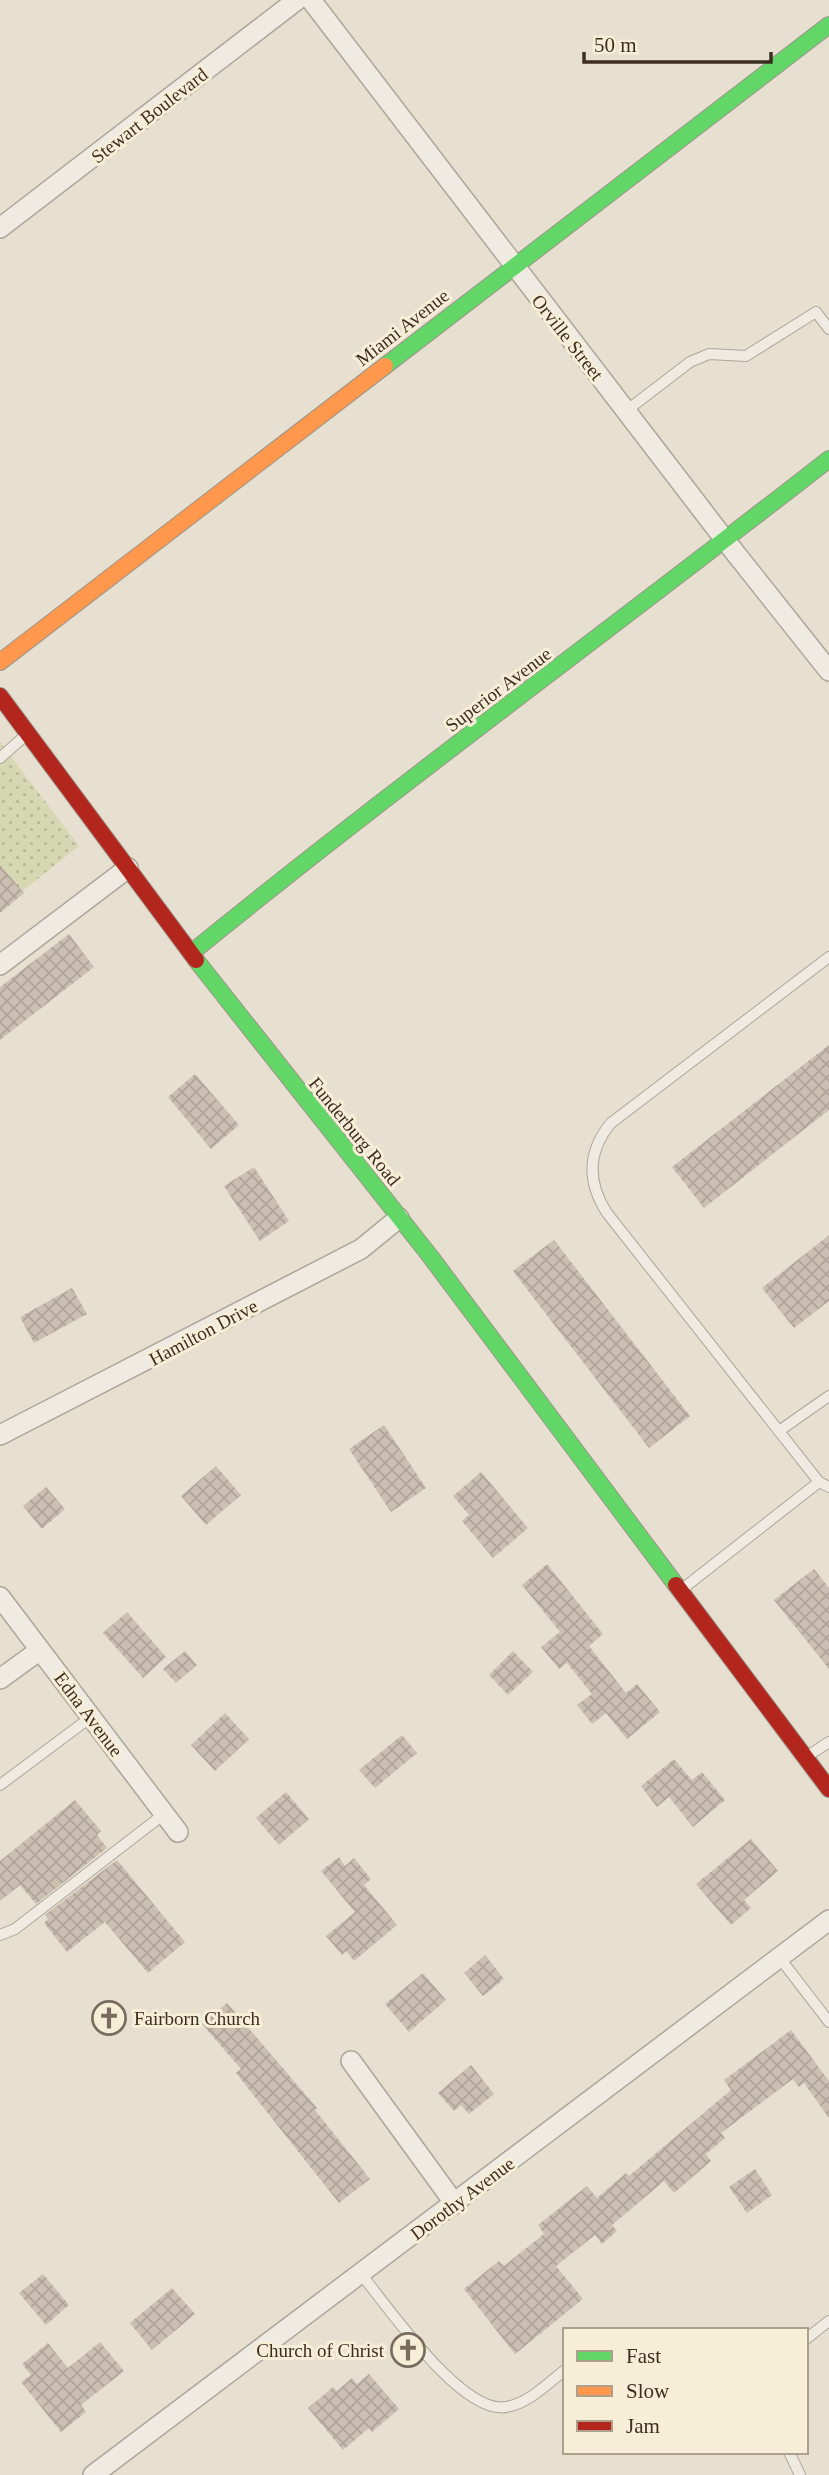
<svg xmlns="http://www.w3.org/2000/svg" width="829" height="2475" font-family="'Times New Roman',serif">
<defs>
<pattern id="park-dots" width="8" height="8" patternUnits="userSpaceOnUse" patternTransform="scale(1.75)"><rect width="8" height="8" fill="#d6d7b3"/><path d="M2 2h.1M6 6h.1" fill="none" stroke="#b9b99a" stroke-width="1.8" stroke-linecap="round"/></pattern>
<pattern id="building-cross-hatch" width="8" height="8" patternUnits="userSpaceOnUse" patternTransform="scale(1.75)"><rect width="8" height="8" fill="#cbbfb2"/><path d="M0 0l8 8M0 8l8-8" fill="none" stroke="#afa499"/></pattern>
</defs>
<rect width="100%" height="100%" fill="#e7e0d1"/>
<path fill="url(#park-dots)" d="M 0,742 L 79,846 L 0,909 Z"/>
<g fill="url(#building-cross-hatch)">
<path d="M 0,865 L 24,893 L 0,913 Z"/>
<path d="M 69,934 L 94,967 L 0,1040 L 0,987 Z"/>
<path d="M 829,1045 L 829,1110 L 704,1208 L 672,1167 Z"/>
<path d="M 195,1074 L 239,1125 L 211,1149 L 168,1097 Z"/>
<path d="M 254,1167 L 289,1221 L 260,1241 L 224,1186 Z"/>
<path d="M 829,1235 L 829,1301 L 794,1328 L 762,1288 Z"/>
<path d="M 554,1240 L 690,1416 L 649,1448 L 513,1271 Z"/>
<path d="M 72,1288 L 87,1314 L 34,1343 L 20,1317 Z"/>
<path d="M 384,1425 L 426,1488 L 391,1512 L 349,1449 Z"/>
<path d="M 216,1466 L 241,1495 L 206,1525 L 181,1496 Z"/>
<path d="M 481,1472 L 528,1528 L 493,1558 L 462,1521 L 469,1515 L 453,1496 Z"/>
<path d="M 46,1487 L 65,1509 L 42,1529 L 23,1506 Z"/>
<path d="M 547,1564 L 603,1634 L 589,1646 L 626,1693 L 637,1684 L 660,1712 L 627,1739 L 606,1713 L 592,1724 L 577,1705 L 592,1694 L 567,1663 L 559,1669 L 541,1647 L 560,1632 L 522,1585 Z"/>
<path d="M 814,1569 L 829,1588 L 829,1669 L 774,1600 Z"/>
<path d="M 127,1612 L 166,1657 L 143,1678 L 103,1633 Z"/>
<path d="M 185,1651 L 197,1665 L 176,1683 L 163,1669 Z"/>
<path d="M 513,1651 L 533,1672 L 508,1695 L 489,1675 Z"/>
<path d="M 225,1713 L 249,1739 L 215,1771 L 191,1745 Z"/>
<path d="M 402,1735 L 417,1753 L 375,1788 L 359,1770 Z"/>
<path d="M 674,1759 L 692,1780 L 702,1772 L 725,1800 L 693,1827 L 669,1797 L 657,1807 L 641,1786 Z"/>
<path d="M 286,1792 L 309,1819 L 279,1845 L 256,1818 Z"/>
<path d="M 75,1800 L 101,1831 L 97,1835 L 107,1848 L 36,1904 L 20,1885 L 0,1901 L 0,1861 Z"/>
<path d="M 751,1839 L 778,1871 L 744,1900 L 751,1908 L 731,1925 L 696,1884 Z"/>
<path d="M 339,1857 L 345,1866 L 354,1858 L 371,1879 L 364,1885 L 397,1925 L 354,1961 L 346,1951 L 342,1955 L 326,1936 L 355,1912 L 321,1871 Z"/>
<path d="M 117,1860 L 185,1942 L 148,1973 L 105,1922 L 67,1952 L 44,1923 L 48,1919 L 45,1915 Z"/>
<path d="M 485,1955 L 504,1979 L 483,1996 L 464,1973 Z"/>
<path d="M 423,1973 L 446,2000 L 409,2032 L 385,2004 Z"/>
<path d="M 227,2003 L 317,2108 L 315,2110 L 370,2179 L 339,2203 L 236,2073 L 241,2069 L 202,2024 Z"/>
<path d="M 791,2030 L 829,2081 L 829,2118 L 804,2083 L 799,2087 L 793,2079 L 721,2133 L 725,2138 L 706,2154 L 711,2161 L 674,2193 L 664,2181 L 612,2225 L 617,2231 L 602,2244 L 595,2235 L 556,2266 L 583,2299 L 515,2354 L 464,2289 L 499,2261 L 504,2266 L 544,2234 L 538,2225 L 587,2186 L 597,2198 L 626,2173 L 629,2176 L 731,2090 L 724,2080 Z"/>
<path d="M 471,2065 L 494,2094 L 469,2114 L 461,2105 L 454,2111 L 438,2093 Z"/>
<path d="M 755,2169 L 772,2195 L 747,2213 L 729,2187 Z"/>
<path d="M 43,2274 L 69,2305 L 46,2325 L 19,2293 Z"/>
<path d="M 172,2288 L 195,2314 L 152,2350 L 130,2323 Z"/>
<path d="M 100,2342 L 124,2371 L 81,2405 L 86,2412 L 61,2432 L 21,2382 L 31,2375 L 22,2364 L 48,2343 L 68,2368 Z"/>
<path d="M 369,2374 L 399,2409 L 372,2432 L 369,2428 L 343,2450 L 308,2408 L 333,2387 L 337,2391 L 352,2378 L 357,2384 Z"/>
</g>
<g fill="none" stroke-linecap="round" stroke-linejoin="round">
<g stroke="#ada599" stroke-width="12">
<g id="lane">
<path d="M 626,411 L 690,362 L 709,354 L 746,356 L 816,312 L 829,329"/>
<path d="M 0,758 L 26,735"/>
<path d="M 829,957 L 611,1123 C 587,1152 587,1182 607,1213 L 819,1482 L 829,1487"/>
<path d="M 779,1431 L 829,1396"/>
<path d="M 681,1590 L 819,1482"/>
<path d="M 806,1757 L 829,1742"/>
<path d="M 0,1785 L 91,1717"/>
<path d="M 0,1935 L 15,1929 L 164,1814"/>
<path d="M 779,1957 L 829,2022"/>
<path d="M 361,2274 C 388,2307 462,2415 506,2407 C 528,2404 548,2383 565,2370"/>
<path d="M 806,2339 L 829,2321"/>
<path d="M 789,2452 L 800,2475"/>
</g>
</g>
<g stroke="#ada599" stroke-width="22">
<g id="street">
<path d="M 311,0 L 725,540 L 829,671"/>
<path d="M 0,228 L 297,0"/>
<path d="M 0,965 L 128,868"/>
<path d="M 0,1435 L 361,1249 L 399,1218"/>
<path d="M 0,1597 L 178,1832"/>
<path d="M 0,1679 L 40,1650"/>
<path d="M 351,2061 L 455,2204"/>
<path d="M 93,2475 L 829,1920"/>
</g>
</g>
<g stroke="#9c958a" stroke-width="18">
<g id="fast">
<path d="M 385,366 L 829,25"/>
<path d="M 191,953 C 400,783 617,625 829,459"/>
<path d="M 196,960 L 430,1256 L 676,1585"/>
</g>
</g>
<g stroke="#9c958a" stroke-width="18">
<path id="slow" d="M 0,662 L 385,366"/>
</g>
<g stroke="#9c958a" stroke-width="18">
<g id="jam">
<path d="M 0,696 L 196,960"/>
<path d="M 676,1585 L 829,1789"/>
</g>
</g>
<use href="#lane" stroke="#efebe3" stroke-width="10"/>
<use href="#street" stroke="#efebe3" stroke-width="19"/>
<use href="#fast" stroke="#63d668" stroke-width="16"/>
<use href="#slow" stroke="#ff974d" stroke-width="16"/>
<use href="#jam" stroke="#b3261e" stroke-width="16"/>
</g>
<defs>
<g id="church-ring" transform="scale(1.75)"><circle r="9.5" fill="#f7eed8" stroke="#786c5e" stroke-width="1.5"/><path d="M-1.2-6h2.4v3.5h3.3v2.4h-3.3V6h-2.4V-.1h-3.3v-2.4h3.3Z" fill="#786c5e"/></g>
</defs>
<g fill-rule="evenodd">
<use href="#church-ring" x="109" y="2018"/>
<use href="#church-ring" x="408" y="2350"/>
</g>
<g text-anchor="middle" stroke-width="6" stroke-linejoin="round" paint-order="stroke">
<g font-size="19" fill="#3d2e20" stroke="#f7eed8">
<text transform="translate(149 115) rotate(-38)" y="7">Stewart Boulevard</text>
<text transform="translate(402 327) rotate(-38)" y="7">Miami Avenue</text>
<text transform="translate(568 337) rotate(52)" y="7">Orville Street</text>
<text transform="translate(498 689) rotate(-37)" y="7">Superior Avenue</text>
<text transform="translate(355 1131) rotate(51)" y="7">Funderburg Road</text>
<text transform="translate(203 1332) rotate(-28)" y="7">Hamilton Drive</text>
<text transform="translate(89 1714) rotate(53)" y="7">Edna Avenue</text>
<text transform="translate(462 2198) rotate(-37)" y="7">Dorothy Avenue</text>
</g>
<g font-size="19" fill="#3d2e20" stroke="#f7eed8" text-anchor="start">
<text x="134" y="2025">Fairborn Church</text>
<text x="384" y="2357" text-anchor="end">Church of Christ</text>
</g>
</g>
<rect x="563" y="2328" width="245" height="126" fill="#f7eed8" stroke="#ada18e" stroke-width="2"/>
<rect x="577" y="2351" width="35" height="10" fill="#63d668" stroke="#ada18e" stroke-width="2"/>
<text x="626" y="2363" font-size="21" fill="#3d2e20">Fast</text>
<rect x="577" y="2386" width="35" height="10" fill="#ff974d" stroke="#ada18e" stroke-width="2"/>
<text x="626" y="2398" font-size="21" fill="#3d2e20">Slow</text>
<rect x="577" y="2421" width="35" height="10" fill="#b3261e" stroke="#ada18e" stroke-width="2"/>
<text x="626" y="2433" font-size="21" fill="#3d2e20">Jam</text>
<path d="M584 52v10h187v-10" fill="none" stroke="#3d2e20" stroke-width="3.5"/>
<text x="594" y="52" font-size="21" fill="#3d2e20" stroke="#f7eed8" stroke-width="5" paint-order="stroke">50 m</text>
</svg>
